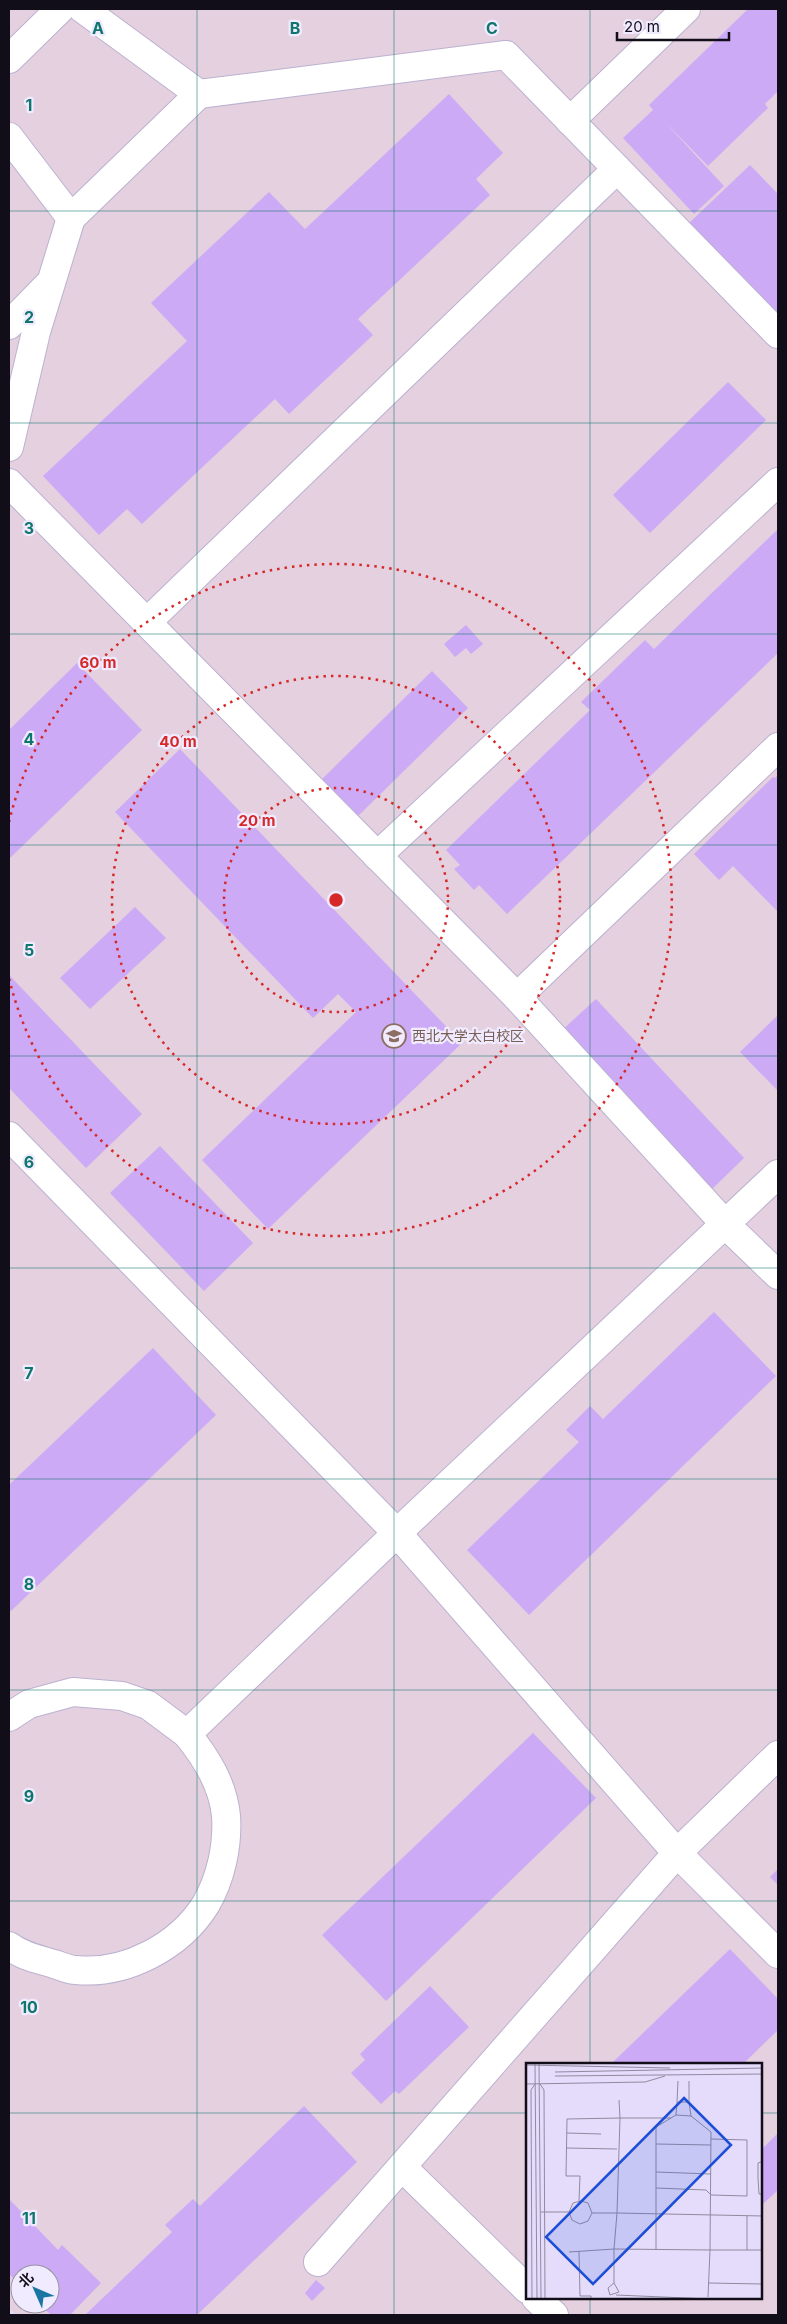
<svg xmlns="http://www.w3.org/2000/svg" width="787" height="2324" font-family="Inter,'Noto Sans SC',sans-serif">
<rect width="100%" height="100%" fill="#e4dcfa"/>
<path fill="#e5d0df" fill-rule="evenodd" d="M 9,9 L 778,9 L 778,2315 L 16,2315 L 9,2308 ZM 527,2064 L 761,2064 L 761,2298 L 527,2298 ZM 20,2274 L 50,2274 L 50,2304 L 20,2304 Z"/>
<g fill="#ccaaf6">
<path d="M 748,9 L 778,9 L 778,91 L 765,104 L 768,108 L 708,166 L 664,121 L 724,186 L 694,214 L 623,138 L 653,110 L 649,105 Z"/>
<path d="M 449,94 L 503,153 L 476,179 L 490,195 L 358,319 L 373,335 L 289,414 L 275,399 L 142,524 L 127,509 L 99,535 L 43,476 L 187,341 L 151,303 L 269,192 L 305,229 Z"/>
<path d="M 750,165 L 778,194 L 778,317 L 688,224 Z"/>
<path d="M 728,382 L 766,420 L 650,533 L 613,495 Z"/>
<path d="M 778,529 L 778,653 L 507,914 L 479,885 L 474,890 L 454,869 L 460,865 L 446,850 L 590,710 L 581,702 L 645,640 L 654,649 Z"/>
<path d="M 466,625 L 483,644 L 471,654 L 466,648 L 455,657 L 444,644 Z"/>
<path d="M 77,663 L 142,730 L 9,859 L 9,730 Z"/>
<path d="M 432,671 L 468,708 L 355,819 L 319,782 Z"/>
<path d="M 180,749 L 462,1043 L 268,1229 L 202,1160 L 356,1012 L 338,994 L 313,1018 L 115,812 Z"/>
<path d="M 778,775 L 778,912 L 733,866 L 719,880 L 694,854 L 773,777 L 775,778 Z"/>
<path d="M 135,907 L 166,938 L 90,1009 L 60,978 Z"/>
<path d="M 9,975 L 142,1114 L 86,1168 L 9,1088 Z"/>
<path d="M 596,999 L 744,1158 L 709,1192 L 560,1032 Z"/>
<path d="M 778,1015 L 778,1091 L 740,1052 Z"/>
<path d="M 160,1146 L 253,1243 L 204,1291 L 110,1193 Z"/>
<path d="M 714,1312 L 776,1376 L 529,1615 L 467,1550 L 579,1442 L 566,1430 L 590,1406 L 603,1419 Z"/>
<path d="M 153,1348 L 216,1415 L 11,1611 L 9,1609 L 9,1485 Z"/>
<path d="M 533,1733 L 596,1798 L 386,2001 L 322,1935 Z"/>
<path d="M 778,1869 L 778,1885 L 770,1877 Z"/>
<path d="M 730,1949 L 778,1999 L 778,2030 L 743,2064 L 611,2064 Z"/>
<path d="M 430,1986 L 469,2027 L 399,2094 L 395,2091 L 381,2104 L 351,2073 L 365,2060 L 360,2054 Z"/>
<path d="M 304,2106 L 357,2162 L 197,2315 L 85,2315 L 172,2232 L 165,2225 L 193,2199 L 200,2206 Z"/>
<path d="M 778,2133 L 778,2190 L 761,2206 L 761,2150 Z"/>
<path d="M 9,2199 L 58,2250 L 62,2245 L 101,2283 L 70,2315 L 51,2315 L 39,2304 L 50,2304 L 50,2274 L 20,2274 L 20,2285 L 9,2274 Z"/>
<path d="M 316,2280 L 325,2288 L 312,2301 L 305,2293 Z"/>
</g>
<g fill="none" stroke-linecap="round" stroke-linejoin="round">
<g stroke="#bbb2d0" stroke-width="30">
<g id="minor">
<path d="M 9,59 L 60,9"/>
<path d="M 199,94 L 506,55 L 778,334"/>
<path d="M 570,121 L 686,9"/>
<path d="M 9,137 L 71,218 L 199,94 L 83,9"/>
<path d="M 9,325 L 48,285"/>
<path d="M 9,447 L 36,332 L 71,218"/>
<path d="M 9,483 L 517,997 L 726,1225 L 778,1275"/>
<path d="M 147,622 L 617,169"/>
<path d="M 377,856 L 778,482"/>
<path d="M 517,997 L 778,747"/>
<path d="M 9,1136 L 397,1533 L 778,1174"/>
<path d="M 9,1717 L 29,1704 L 73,1692 L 122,1696 L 148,1705 L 187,1734 L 397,1533 L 677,1853 L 778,1755"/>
<path d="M 9,1946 C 22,1956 38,1959 54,1964 C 61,1966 69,1970 76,1970 C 126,1975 180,1946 206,1904 C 221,1878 228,1845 226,1816 C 223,1784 206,1758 187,1734"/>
<path d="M 402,2167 L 527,2289"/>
<path d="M 318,2262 L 677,1853 L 778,1954"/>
<path d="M 536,2298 L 554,2315"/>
</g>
</g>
<use href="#minor" stroke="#fff" stroke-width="28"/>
</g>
<path fill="none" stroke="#0f766e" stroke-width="1" stroke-opacity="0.55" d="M 197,9 L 197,2315M 394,9 L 394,2315M 590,9 L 590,2064M 9,211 L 778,211M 9,423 L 778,423M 9,634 L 778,634M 9,845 L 778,845M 9,1056 L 778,1056M 9,1268 L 778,1268M 9,1479 L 778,1479M 9,1690 L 778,1690M 9,1901 L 778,1901M 9,2113 L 527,2113M 761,2113 L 778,2113M 590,2298 L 590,2315"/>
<g fill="none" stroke="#d62828" stroke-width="2.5" stroke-dasharray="2.5 5">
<circle cx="336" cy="900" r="112"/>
<circle cx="336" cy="900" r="224"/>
<path d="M9 822A336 336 0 1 1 9 978"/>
</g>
<defs>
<g id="university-ring" transform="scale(1.25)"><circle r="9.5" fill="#f0ebfe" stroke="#8d6e63" stroke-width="1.5"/><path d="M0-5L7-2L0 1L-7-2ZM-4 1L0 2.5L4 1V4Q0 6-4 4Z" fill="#8d6e63"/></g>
</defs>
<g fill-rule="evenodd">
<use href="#university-ring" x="394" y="1036"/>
</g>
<g text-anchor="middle" stroke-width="4.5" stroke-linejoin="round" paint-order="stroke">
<g font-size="14" fill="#785e54" stroke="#f0ebfe" text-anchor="start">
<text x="412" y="1041">西北大学太白校区</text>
</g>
</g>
<g transform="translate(526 2063)">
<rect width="236" height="236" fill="#e4dcfa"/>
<path fill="none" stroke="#908aa0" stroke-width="1" d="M 9,0 L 11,236M 13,0 L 15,236M 0,2 L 144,5M 29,9 L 237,5M 29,13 L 237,11M 0,21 L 119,19 L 139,13M 14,21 L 18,27 L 19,236M 151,39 L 150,52 L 165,53 L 163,39 L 151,39 L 152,18M 163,39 L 163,18M 145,55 L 94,55 L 91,150 L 237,153M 41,70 L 75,71M 130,81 L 185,82M 41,85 L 91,86M 237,98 L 232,100 L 232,115 L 233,131 L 237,131M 130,109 L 185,111M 130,125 L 180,127 L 185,132 L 221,133 L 221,77 L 185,76M 53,138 L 54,113 L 40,113 L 41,56 L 94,55 L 93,37M 15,149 L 43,149 L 47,140 L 55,138 L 62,140 L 66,150 L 91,150 L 88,186 L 184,187 L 185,69 L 165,53M 43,149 L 46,157 L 54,161 L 62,158 L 66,150M 130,187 L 130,64 L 150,52M 221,187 L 221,153M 53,188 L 54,233 L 65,233 L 65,236M 43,189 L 88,186 L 88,220 L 93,229 L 84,232 L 82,225 L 88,220M 182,220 L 237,221M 90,232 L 184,236M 182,234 L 184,187 L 237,187M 6,236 L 5,27 L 9,21"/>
<path fill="#1d4ed8" fill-opacity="0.15" stroke="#1d4ed8" stroke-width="2.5" d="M 158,35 L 205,82 L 67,221 L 20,174 Z"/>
<rect width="236" height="236" fill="none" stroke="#120e19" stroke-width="2.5"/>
</g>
<g font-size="16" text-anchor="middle" font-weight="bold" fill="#0f766e" stroke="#f0ebfe" stroke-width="4.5" stroke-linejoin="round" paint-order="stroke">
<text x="98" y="34">A</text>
<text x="295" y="34">B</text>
<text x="492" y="34">C</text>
<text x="29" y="111">1</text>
<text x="29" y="323">2</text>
<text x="29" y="534">3</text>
<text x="29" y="745">4</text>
<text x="29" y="956">5</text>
<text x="29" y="1168">6</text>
<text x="29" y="1379">7</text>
<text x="29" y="1590">8</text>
<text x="29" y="1802">9</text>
<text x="29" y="2013">10</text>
<text x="29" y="2224">11</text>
</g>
<circle cx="336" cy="900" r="8" fill="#d62828" stroke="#f0ebfe" stroke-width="2.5"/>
<g font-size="15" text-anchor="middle" font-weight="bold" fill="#d62828" stroke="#f0ebfe" stroke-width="4.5" stroke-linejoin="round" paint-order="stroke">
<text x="98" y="668">60 m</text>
<text x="178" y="747">40 m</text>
<text x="257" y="826">20 m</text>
</g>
<rect width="787" height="2324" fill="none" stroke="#120e19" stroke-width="20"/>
<g transform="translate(35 2289) rotate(315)"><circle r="24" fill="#f0ebfe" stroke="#9793a2"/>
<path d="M0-4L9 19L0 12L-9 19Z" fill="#1a75a3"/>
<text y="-8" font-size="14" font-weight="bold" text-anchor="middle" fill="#120e19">北</text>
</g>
<path d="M617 32v8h112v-8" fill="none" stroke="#120e19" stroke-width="2.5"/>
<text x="624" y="32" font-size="15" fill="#120e19" stroke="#f0ebfe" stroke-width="4" paint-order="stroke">20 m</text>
</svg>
